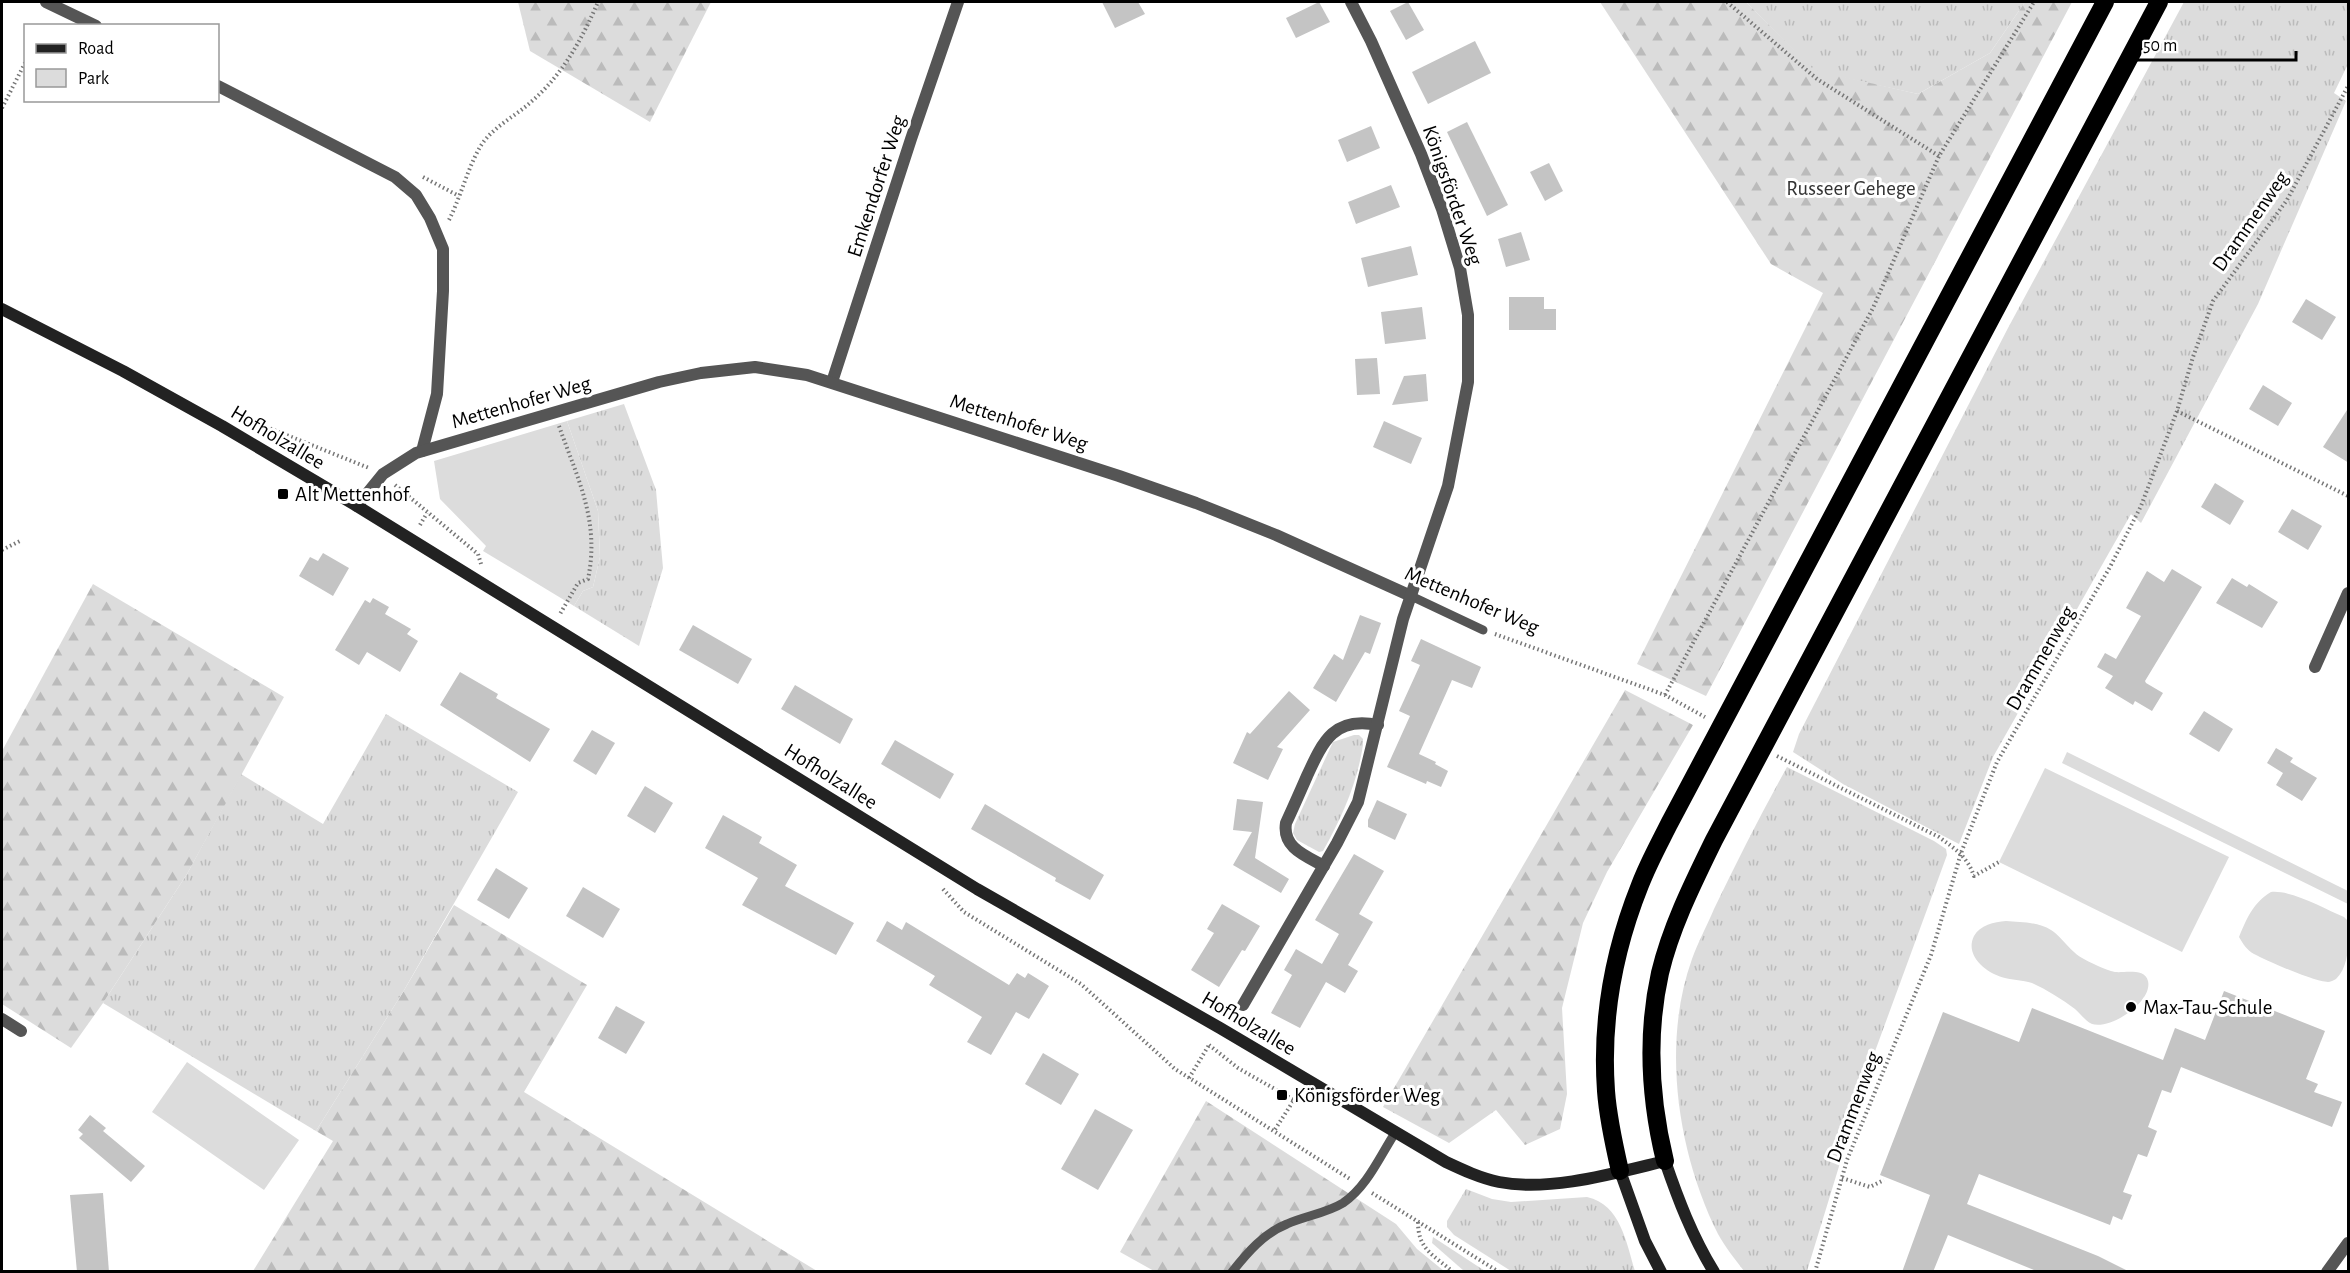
<svg xmlns="http://www.w3.org/2000/svg" width="2350" height="1273" font-family="'Alegreya Sans',sans-serif">
<defs>
<pattern id="grass-tufts" width="24" height="20" patternUnits="userSpaceOnUse" patternTransform="scale(1.5)"><rect width="24" height="20" fill="#dcdcdc"/><path d="M3 7l-1-3M5 7V3M7 7l1-3M15 17l-1-3M17 17v-4M19 17l1-3" fill="none" stroke="#bbb"/></pattern>
<pattern id="forest-firs" width="22" height="20" patternUnits="userSpaceOnUse" patternTransform="scale(1.5)"><rect width="22" height="20" fill="#dcdcdc"/><path d="M5 1l3.5 6h-7zM16 11l3.5 6h-7z" fill="#bbb"/></pattern>
</defs>
<rect width="100%" height="100%" fill="#fff"/>
<g fill="url(#grass-tufts)">
<path d="M 1746,2 L 2025,2 L 1990,53 L 1918,94 L 1814,71 Z"/>
<path d="M 2184,2 L 2348,2 L 2348,64 L 2334,93 L 2346,101 L 2258,304 L 2141,523 L 2131,514 L 1993,757 L 1959,844 L 1843,784 L 1793,752 L 1799,734 L 2008,328 Z"/>
<path d="M 624,404 L 656,490 L 663,568 L 639,646 L 574,606 L 583,591 L 593,587 L 600,557 L 598,511 L 567,421 Z"/>
<path d="M 386,714 L 518,792 L 403,992 L 316,1131 L 103,1003 L 187,874 L 241,774 L 323,824 Z"/>
<path d="M 1354,735 L 1359,735 L 1363,739 L 1363,745 C 1357,784 1342,817 1323,851 L 1319,852 L 1297,840 L 1293,833 L 1295,824 L 1333,742 Z"/>
<path d="M 1787,767 L 1934,841 L 1946,849 L 1947,855 L 1870,1065 L 1807,1271 L 1744,1271 C 1735,1259 1725,1247 1718,1234 C 1678,1154 1661,1045 1692,959 C 1698,942 1707,926 1714,909 C 1737,861 1761,814 1787,767 Z"/>
<path d="M 1466,1189 L 1492,1199 L 1511,1202 L 1587,1197 C 1621,1205 1626,1242 1635,1271 L 1511,1271 L 1454,1235 L 1447,1227 L 1447,1221 Z"/>
<path d="M 1433,1237 L 1485,1271 L 1464,1271 L 1432,1243 Z"/>
</g>
<g fill="url(#forest-firs)">
<path d="M 518,2 L 711,2 L 650,122 L 530,51 Z"/>
<path d="M 1600,2 L 1746,2 L 1814,70 L 1918,94 L 1990,53 L 2025,2 L 2072,2 L 1706,696 L 1637,664 L 1823,293 L 1771,264 Z"/>
<path d="M 93,584 L 284,697 L 187,874 L 103,1003 L 71,1048 L 2,1004 L 2,751 Z"/>
<path d="M 1625,690 L 1693,725 L 1607,872 L 1583,923 L 1562,1008 L 1567,1094 L 1560,1129 L 1525,1145 L 1496,1110 L 1449,1143 L 1383,1107 Z"/>
<path d="M 454,905 L 587,985 L 524,1092 L 817,1271 L 253,1271 L 333,1141 L 316,1131 L 403,992 Z"/>
<path d="M 1206,1101 L 1396,1224 L 1417,1249 L 1444,1271 L 1154,1271 L 1120,1252 Z"/>
</g>
<g fill="#dcdcdc">
<path d="M 567,421 L 598,511 L 600,557 L 593,587 L 583,591 L 574,606 L 483,551 L 486,546 L 440,499 L 434,461 Z"/>
<path d="M 2067,752 L 2348,891 L 2348,904 L 2062,763 Z"/>
<path d="M 2045,768 L 2229,857 L 2182,952 L 1999,862 Z"/>
<path d="M 2271,892 C 2293,890 2324,909 2344,917 L 2348,921 C 2349,939 2350,966 2336,979 C 2334,980 2330,982 2328,982 C 2315,982 2267,961 2254,954 C 2247,950 2243,944 2239,937 C 2247,918 2253,903 2271,892 Z"/>
<path d="M 2006,921 C 2020,922 2038,922 2051,930 C 2059,935 2066,945 2074,952 C 2080,958 2090,962 2098,966 C 2103,968 2110,971 2115,972 C 2125,973 2145,968 2148,981 C 2153,1002 2110,1030 2092,1024 C 2085,1021 2081,1014 2075,1009 C 2062,999 2047,990 2032,983 C 2022,980 2014,980 2005,978 C 1987,974 1964,956 1974,936 C 1980,925 1994,922 2006,921 Z"/>
<path d="M 187,1062 L 299,1140 L 264,1190 L 152,1112 Z"/>
</g>
<g fill="#c4c4c4">
<path d="M 1102,2 L 1138,2 L 1145,14 L 1115,28 Z"/>
<path d="M 1319,2 L 1330,22 L 1296,38 L 1286,18 Z"/>
<path d="M 1408,2 L 1424,30 L 1406,40 L 1390,11 Z"/>
<path d="M 1475,41 L 1491,73 L 1428,104 L 1412,72 Z"/>
<path d="M 1467,122 L 1508,205 L 1487,216 L 1447,132 Z"/>
<path d="M 1371,126 L 1380,148 L 1347,162 L 1338,140 Z"/>
<path d="M 1549,163 L 1563,191 L 1545,201 L 1530,172 Z"/>
<path d="M 1391,185 L 1400,207 L 1356,224 L 1348,202 Z"/>
<path d="M 1521,232 L 1530,260 L 1506,267 L 1498,239 Z"/>
<path d="M 1411,246 L 1418,275 L 1368,287 L 1361,258 Z"/>
<path d="M 1509,297 L 1544,297 L 1544,309 L 1556,309 L 1556,330 L 1509,330 Z"/>
<path d="M 2306,299 L 2336,317 L 2322,340 L 2292,322 Z"/>
<path d="M 1422,307 L 1426,339 L 1385,344 L 1381,312 Z"/>
<path d="M 1377,358 L 1380,394 L 1357,395 L 1355,359 Z"/>
<path d="M 1426,374 L 1428,401 L 1392,405 L 1404,376 Z"/>
<path d="M 2263,385 L 2292,403 L 2278,426 L 2249,409 Z"/>
<path d="M 2349,407 L 2349,463 L 2323,447 Z"/>
<path d="M 1384,421 L 1422,438 L 1411,464 L 1373,447 Z"/>
<path d="M 2215,483 L 2244,501 L 2230,525 L 2201,507 Z"/>
<path d="M 2292,509 L 2322,526 L 2308,550 L 2278,532 Z"/>
<path d="M 323,553 L 349,568 L 333,596 L 299,576 L 310,557 L 318,561 Z"/>
<path d="M 2172,569 L 2202,587 L 2145,681 L 2146,683 L 2163,693 L 2152,711 L 2135,701 L 2133,705 L 2105,688 L 2113,676 L 2097,667 L 2105,653 L 2116,659 L 2141,616 L 2126,608 L 2147,571 L 2164,582 Z"/>
<path d="M 2232,578 L 2247,587 L 2249,584 L 2278,602 L 2262,628 L 2216,603 Z"/>
<path d="M 373,598 L 389,607 L 385,614 L 411,629 L 407,634 L 418,641 L 400,672 L 367,652 L 359,665 L 335,650 L 365,600 L 370,603 Z"/>
<path d="M 1360,615 L 1381,623 L 1370,654 L 1365,652 L 1336,702 L 1313,688 L 1334,654 L 1343,660 Z"/>
<path d="M 693,625 L 752,659 L 738,684 L 679,650 Z"/>
<path d="M 1421,639 L 1481,667 L 1472,688 L 1452,680 L 1419,754 L 1436,762 L 1435,764 L 1448,771 L 1441,787 L 1427,781 L 1426,784 L 1387,767 L 1410,716 L 1399,711 L 1420,665 L 1411,661 Z"/>
<path d="M 460,672 L 498,694 L 496,698 L 550,729 L 530,762 L 440,705 Z"/>
<path d="M 795,685 L 853,719 L 840,744 L 781,709 Z"/>
<path d="M 1289,691 L 1310,710 L 1277,747 L 1283,749 L 1268,780 L 1233,763 L 1247,732 L 1250,734 Z"/>
<path d="M 2204,711 L 2233,729 L 2219,752 L 2189,734 Z"/>
<path d="M 592,730 L 615,743 L 596,775 L 573,761 Z"/>
<path d="M 895,740 L 954,774 L 940,799 L 881,764 Z"/>
<path d="M 2276,748 L 2293,758 L 2290,762 L 2317,778 L 2302,801 L 2276,785 L 2283,773 L 2267,763 Z"/>
<path d="M 645,786 L 673,803 L 655,833 L 627,816 Z"/>
<path d="M 1237,799 L 1263,802 L 1255,858 L 1289,879 L 1281,893 L 1233,865 L 1252,832 L 1233,830 Z"/>
<path d="M 1377,800 L 1407,814 L 1395,840 L 1368,827 L 1368,820 Z"/>
<path d="M 985,804 L 1104,875 L 1090,900 L 1055,881 L 1056,878 L 971,829 Z"/>
<path d="M 723,815 L 762,837 L 759,843 L 797,865 L 785,886 L 854,923 L 836,955 L 742,905 L 758,878 L 705,848 Z"/>
<path d="M 1354,854 L 1384,871 L 1359,914 L 1373,922 L 1348,965 L 1358,971 L 1345,993 L 1326,982 L 1300,1028 L 1271,1013 L 1292,975 L 1284,970 L 1296,949 L 1322,964 L 1339,934 L 1315,920 Z"/>
<path d="M 496,868 L 528,888 L 509,919 L 477,900 Z"/>
<path d="M 583,887 L 620,909 L 603,938 L 566,916 Z"/>
<path d="M 1222,904 L 1260,926 L 1245,951 L 1242,950 L 1219,987 L 1191,970 L 1214,933 L 1207,929 Z"/>
<path d="M 887,921 L 902,930 L 906,922 L 1009,985 L 1017,973 L 1025,978 L 1028,973 L 1049,986 L 1029,1019 L 1016,1012 L 991,1055 L 967,1042 L 982,1017 L 929,985 L 935,976 L 876,941 Z"/>
<path d="M 2224,991 L 2325,1031 L 2306,1079 L 2318,1084 L 2314,1092 L 2342,1102 L 2332,1127 L 2181,1067 L 2171,1093 L 2162,1090 L 2148,1127 L 2157,1131 L 2147,1157 L 2138,1154 L 2123,1192 L 2132,1195 L 2122,1220 L 2113,1216 L 2110,1225 L 1979,1174 L 1967,1204 L 2098,1256 L 2130,1272 L 2039,1272 L 1948,1235 L 1933,1272 L 1902,1272 L 1930,1195 L 1880,1175 L 1943,1012 L 2019,1042 L 2032,1008 L 2163,1060 L 2175,1028 L 2205,1040 Z"/>
<path d="M 616,1006 L 645,1022 L 626,1054 L 598,1038 Z"/>
<path d="M 1043,1053 L 1079,1074 L 1061,1105 L 1025,1084 Z"/>
<path d="M 1095,1109 L 1133,1130 L 1098,1190 L 1061,1169 Z"/>
<path d="M 90,1115 L 106,1128 L 103,1131 L 145,1166 L 131,1182 L 79,1138 L 83,1134 L 78,1130 Z"/>
<path d="M 103,1193 L 109,1272 L 77,1272 L 70,1195 Z"/>
</g>
<g fill="none" stroke-linecap="round" stroke-linejoin="round">
<g stroke="#777" stroke-width="4" stroke-dasharray="1.5 3" stroke-linecap="butt">
<path d="M 1727,2 L 1817,79 L 1939,156"/>
<path d="M 2,108 L 26,61"/>
<path d="M 423,177 L 459,196"/>
<path d="M 449,220 C 461,196 467,170 480,147 C 493,126 515,117 532,101 C 563,74 582,39 598,2"/>
<path d="M 2177,411 L 2348,496"/>
<path d="M 559,426 C 578,480 600,521 588,579 L 578,583 L 560,614"/>
<path d="M 262,431 L 269,428 L 369,468"/>
<path d="M 395,485 L 478,554 L 481,564"/>
<path d="M 420,525 L 427,513"/>
<path d="M 2,550 L 22,540"/>
<path d="M 1495,634 L 1665,695 L 1705,717"/>
<path d="M 1665,695 L 1873,308 L 1939,156 L 2034,2"/>
<path d="M 1777,756 L 1939,837 C 1955,849 1967,856 1974,876 L 1999,862"/>
<path d="M 943,889 L 964,912 L 1081,984 L 1175,1069 L 1350,1179"/>
<path d="M 1209,1045 L 1238,1068 L 1294,1100 L 1274,1131"/>
<path d="M 1189,1078 L 1209,1045"/>
<path d="M 1842,1178 L 1870,1187 L 1884,1180"/>
<path d="M 1372,1193 L 1499,1272"/>
<path d="M 1418,1222 C 1418,1250 1434,1255 1453,1272"/>
<path d="M 1815,1272 L 1847,1160 L 1931,955 L 1961,853 L 1997,762 L 2110,567 L 2141,506 L 2177,411 L 2193,357 L 2213,301 L 2287,200 L 2348,86"/>
</g>
<g stroke="#555" stroke-width="9">
<path d="M 1411,596 L 1483,630"/>
<path d="M 1232,1272 C 1247,1253 1264,1233 1287,1224 C 1305,1216 1327,1213 1343,1203 C 1367,1187 1380,1156 1395,1133"/>
</g>
<g stroke="#555" stroke-width="12">
<path d="M 46,2 L 96,26"/>
<path d="M 218,86 L 395,177 L 416,195 L 430,218 L 443,249 L 443,291 L 437,394 L 422,451"/>
<path d="M 832,382 L 911,139 L 958,2"/>
<path d="M 357,506 L 383,474 L 416,453 L 659,382 L 701,373 L 755,367 L 807,375 L 1119,476 L 1196,503 L 1276,535 L 1411,596"/>
<path d="M 2315,667 L 2348,593"/>
<path d="M 1324,866 C 1306,856 1282,848 1286,823 C 1293,808 1300,792 1307,776 C 1323,741 1334,716 1378,725"/>
<path d="M 1243,1005 L 1337,843 L 1358,802 L 1403,619 L 1448,486 L 1468,382 L 1468,315 L 1460,268 L 1442,209 L 1421,154 L 1371,41 L 1351,2"/>
<path d="M 2,1019 L 21,1031"/>
<path d="M 2327,1272 L 2348,1243"/>
</g>
<g stroke="#222" stroke-width="12">
<path d="M 2,309 L 123,371 L 222,426 L 357,506 L 977,889 L 1220,1028 L 1446,1162 C 1463,1170 1480,1178 1499,1182 C 1550,1192 1615,1173 1665,1161 C 1678,1199 1692,1236 1714,1272"/>
<path d="M 1620,1171 L 1645,1241 L 1661,1272"/>
</g>
<g stroke="#000" stroke-width="18">
<path d="M 1665,1161 C 1650,1099 1646,1036 1660,973 C 1671,927 1693,883 1714,840 L 2159,2"/>
<path d="M 1620,1171 C 1614,1145 1608,1118 1606,1091 C 1601,1021 1614,950 1640,885 C 1648,864 1659,844 1669,824 L 2105,2"/>
</g>
</g>
<g fill="#000" stroke="#fff" stroke-width="2">
<rect x="277" y="488" width="12" height="12" rx="3"/>
<circle cx="2131" cy="1007" r="6"/>
<rect x="1276" y="1089" width="12" height="12" rx="3"/>
</g>
<g text-anchor="middle" stroke-width="6" stroke-linejoin="round" paint-order="stroke">
<g font-size="21" fill="#000" stroke="#fff">
<text transform="translate(876 186) rotate(-72)" y="7">Emkendorfer Weg</text>
<text transform="translate(1453 195) rotate(71)" y="7">Königsförder Weg</text>
<text transform="translate(2250 221) rotate(-55)" y="7">Drammenweg</text>
<text transform="translate(521 402) rotate(-16)" y="7">Mettenhofer Weg</text>
<text transform="translate(1019 422) rotate(18)" y="7">Mettenhofer Weg</text>
<text transform="translate(278 437) rotate(31)" y="7">Hofholzallee</text>
<text transform="translate(1472 600) rotate(23)" y="7">Mettenhofer Weg</text>
<text transform="translate(2040 658) rotate(-60)" y="7">Drammenweg</text>
<text transform="translate(831 776) rotate(32)" y="7">Hofholzallee</text>
<text transform="translate(1249 1023) rotate(31)" y="7">Hofholzallee</text>
<text transform="translate(1853 1107) rotate(-69)" y="7">Drammenweg</text>
</g>
<g font-size="21" fill="#333" stroke="#fff">
<text x="1851" y="195">Russeer Gehege</text>
</g>
<g font-size="21" fill="#000" stroke="#fff" text-anchor="start">
<text x="295" y="501">Alt Mettenhof</text>
<text x="2143" y="1014">Max-Tau-Schule</text>
<text x="1294" y="1102">Königsförder Weg</text>
</g>
</g>
<rect width="2350" height="1273" fill="none" stroke="#000000" stroke-width="6"/>
<rect x="24" y="24" width="195" height="78" fill="#ffffff" stroke="#999999" stroke-width="1.5"/>
<rect x="36" y="44" width="30" height="9" fill="#222222" stroke="#999999" stroke-width="1.5"/>
<text x="78" y="54" font-size="18" fill="#000000">Road</text>
<rect x="36" y="69" width="30" height="18" fill="#dcdcdc" stroke="#999999" stroke-width="1.5"/>
<text x="78" y="84" font-size="18" fill="#000000">Park</text>
<path d="M2134 51v9h162v-9" fill="none" stroke="#000000" stroke-width="3"/>
<text x="2143" y="51" font-size="18" fill="#000000" stroke="#ffffff" stroke-width="4.5" paint-order="stroke">50 m</text>
</svg>
